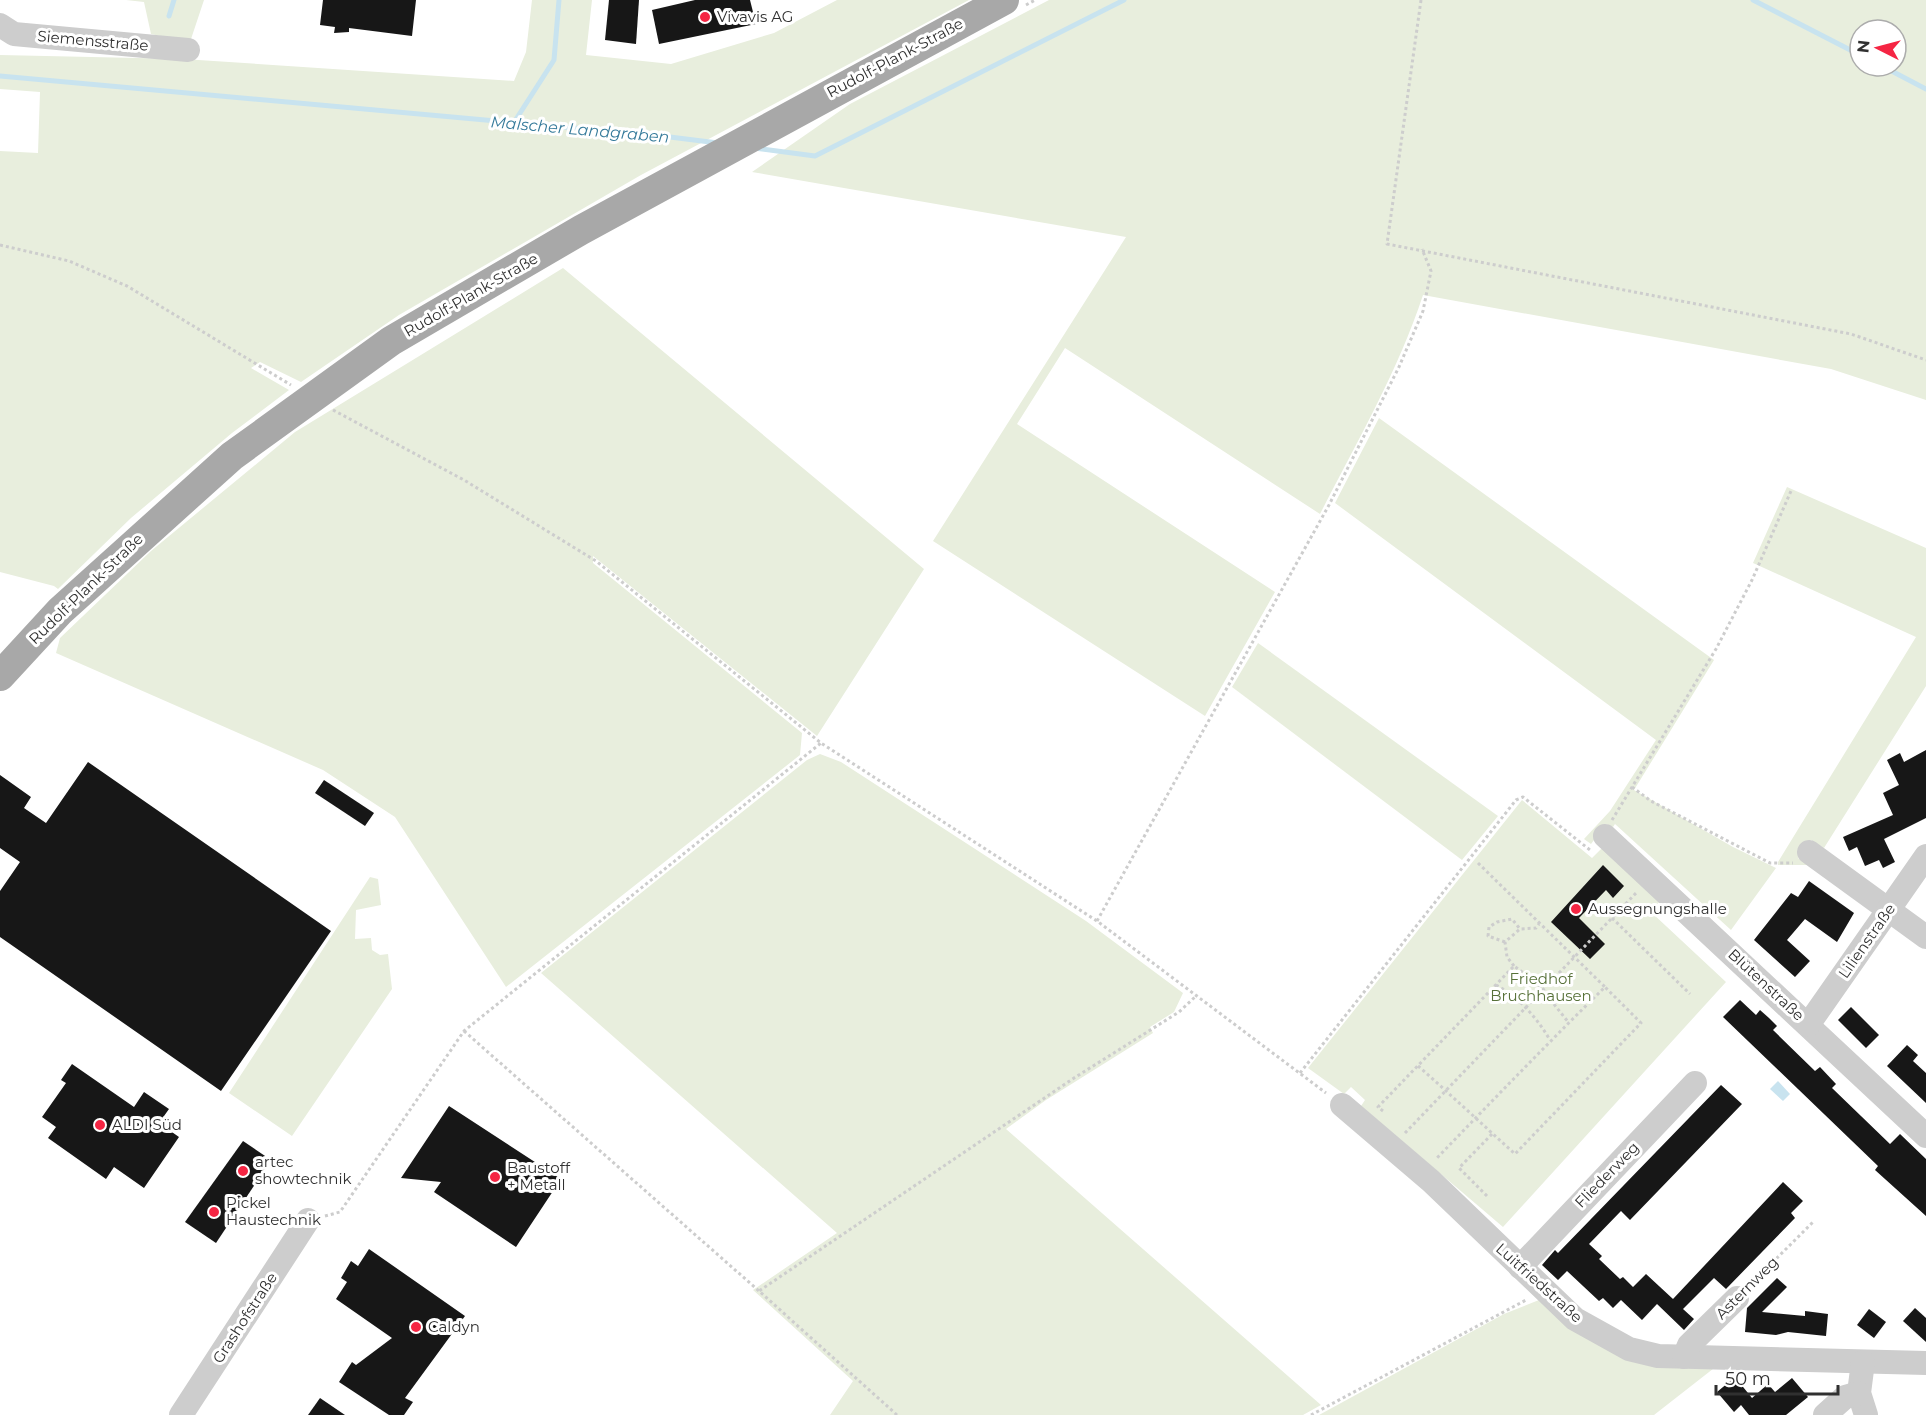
<svg xmlns="http://www.w3.org/2000/svg" width="1926" height="1415" font-family="Montserrat,sans-serif">
<rect width="100%" height="100%" fill="#fff"/>
<g fill="#e8eedd" fill-rule="evenodd">
<path d="M 126,0 L 204,0 L 190,42 L 151,34 L 144,2 Z"/>
<path d="M 532,0 L 592,0 L 586,55 L 671,64 L 774,33 L 837,0 L 969,0 L 641,175 L 399,315 L 301,382 L 260,362 L 251,368 L 289,390 L 232,433 L 131,518 L 58,589 L 54,586 L 0,572 L 0,151 L 38,153 L 40,92 L 0,89 L 0,55 L 183,59 L 514,81 L 526,52 Z"/>
<path d="M 1049,0 L 1926,0 L 1926,400 L 1831,369 L 1423,295 C 1398,371 1357,442 1320,514 L 1065,348 L 1017,424 L 1275,592 L 1205,716 L 933,541 L 1126,237 L 752,172 L 850,104 ZM 1860,30 L 1896,30 L 1896,66 L 1860,66 Z"/>
<path d="M 563,268 L 924,569 L 817,736 L 593,556 L 593,563 L 802,733 L 800,755 L 506,987 L 395,817 L 323,770 L 56,653 L 60,638 L 151,551 L 295,432 Z"/>
<path d="M 1379,418 L 1714,660 L 1634,790 L 1733,847 L 1776,868 L 1731,930 L 1615,824 L 1613,827 L 1606,824 L 1591,844 L 1584,839 L 1610,811 L 1656,740 L 1335,503 Z"/>
<path d="M 1787,487 L 1926,548 L 1926,686 L 1824,848 L 1811,840 L 1798,858 L 1808,865 L 1778,865 L 1778,862 L 1916,637 L 1753,563 Z"/>
<path d="M 1258,643 L 1498,816 L 1462,860 L 1232,687 Z"/>
<path d="M 820,754 L 841,762 L 1086,921 L 1183,993 L 1174,1012 L 1150,1027 L 1153,1033 L 1046,1100 L 1006,1129 L 1321,1405 L 1303,1415 L 830,1415 L 853,1381 L 753,1290 L 837,1233 L 541,973 L 807,760 Z"/>
<path d="M 1522,800 L 1592,858 L 1603,847 L 1660,901 L 1651,912 L 1726,982 L 1503,1227 L 1361,1106 L 1365,1100 L 1351,1087 L 1344,1094 L 1308,1068 Z"/>
<path d="M 370,877 L 378,879 L 381,905 L 356,910 L 355,939 L 371,938 L 372,950 L 380,955 L 388,954 L 392,989 L 292,1136 L 229,1093 Z"/>
<path d="M 1539,1300 L 1587,1336 L 1718,1365 L 1654,1415 L 1319,1415 L 1504,1314 Z"/>
</g>
<path fill="#c8e3ef" d="M 1778,1081 L 1790,1094 L 1783,1101 L 1770,1089 Z"/>
<g fill="none" stroke-linecap="round" stroke-linejoin="round">
<g stroke="#c8e3ef" stroke-width="5">
<path d="M 1753,0 L 1860,55"/>
<path d="M 169,16 L 174,0"/>
<path d="M 1882,66 L 1926,89"/>
<path d="M 0,76 L 662,136 L 718,143"/>
<path d="M 513,124 L 554,60 L 559,0"/>
<path d="M 754,148 L 815,156 L 1124,0"/>
</g>
</g>
<g fill="#171717">
<path d="M 323,0 L 416,0 L 412,36 L 349,28 L 349,32 L 334,33 L 335,27 L 320,25 Z"/>
<path d="M 609,0 L 639,0 L 636,44 L 605,40 Z"/>
<path d="M 695,0 L 750,0 L 756,24 L 659,44 L 652,10 Z"/>
<path d="M 1926,750 L 1926,818 L 1884,839 L 1895,862 L 1883,868 L 1879,860 L 1865,866 L 1857,847 L 1849,851 L 1843,837 L 1893,815 L 1883,793 L 1899,785 L 1887,760 L 1900,753 L 1904,762 Z"/>
<path d="M 88,762 L 331,931 L 221,1091 L 0,937 L 0,891 L 20,862 L 0,848 L 0,775 L 31,797 L 24,808 L 46,823 Z"/>
<path d="M 324,780 L 374,813 L 365,826 L 315,793 Z"/>
<path d="M 1603,865 L 1624,886 L 1613,898 L 1606,890 L 1579,918 L 1605,944 L 1590,959 L 1551,922 Z"/>
<path d="M 1809,881 L 1854,913 L 1837,942 L 1805,919 L 1787,940 L 1810,961 L 1795,977 L 1754,940 L 1791,893 L 1798,897 Z"/>
<path d="M 1740,1000 L 1756,1015 L 1760,1010 L 1769,1018 L 1777,1026 L 1773,1030 L 1815,1071 L 1820,1067 L 1836,1084 L 1832,1088 L 1890,1144 L 1900,1134 L 1926,1159 L 1926,1216 L 1875,1170 L 1878,1166 L 1723,1017 Z"/>
<path d="M 1851,1007 L 1879,1035 L 1866,1048 L 1838,1020 Z"/>
<path d="M 1907,1045 L 1918,1055 L 1913,1061 L 1926,1073 L 1926,1103 L 1887,1066 Z"/>
<path d="M 72,1064 L 134,1107 L 144,1092 L 169,1109 L 159,1123 L 179,1137 L 144,1188 L 114,1167 L 106,1179 L 48,1138 L 56,1127 L 42,1117 L 66,1083 L 61,1080 Z"/>
<path d="M 1721,1085 L 1742,1104 L 1630,1220 L 1621,1211 L 1589,1244 L 1602,1256 L 1599,1259 L 1620,1279 L 1623,1277 L 1633,1287 L 1646,1274 L 1673,1299 L 1783,1182 L 1803,1201 L 1791,1213 L 1795,1218 L 1726,1289 L 1714,1278 L 1683,1309 L 1694,1319 L 1684,1330 L 1657,1304 L 1642,1320 L 1621,1300 L 1613,1308 L 1603,1298 L 1599,1301 L 1567,1271 L 1558,1280 L 1542,1265 L 1555,1250 L 1558,1253 Z"/>
<path d="M 449,1106 L 561,1179 L 516,1247 L 434,1192 L 441,1182 L 401,1178 Z"/>
<path d="M 243,1141 L 271,1160 L 216,1243 L 185,1222 Z"/>
<path d="M 369,1249 L 465,1316 L 405,1398 L 413,1402 L 404,1415 L 389,1415 L 339,1382 L 352,1362 L 356,1365 L 392,1338 L 336,1299 L 347,1282 L 341,1278 L 351,1261 L 358,1266 Z"/>
<path d="M 1777,1278 L 1787,1287 L 1762,1312 L 1805,1316 L 1805,1311 L 1828,1314 L 1826,1336 L 1788,1332 L 1776,1335 L 1745,1332 L 1747,1308 Z"/>
<path d="M 1915,1308 L 1926,1318 L 1926,1342 L 1903,1321 Z"/>
<path d="M 1869,1309 L 1886,1322 L 1874,1338 L 1857,1325 Z"/>
<path d="M 1735,1377 L 1752,1398 L 1768,1384 L 1775,1392 L 1792,1378 L 1808,1397 L 1786,1415 L 1749,1415 L 1741,1405 L 1734,1412 L 1717,1392 Z"/>
<path d="M 320,1398 L 345,1415 L 308,1415 Z"/>
</g>
<g fill="none" stroke-linecap="round" stroke-linejoin="round">
<g stroke="#cdcdcd" stroke-width="3" stroke-dasharray="3 3" stroke-linecap="butt">
<path d="M 1421,0 L 1387,244 L 1851,334 L 1926,360"/>
<path d="M 1026,5 L 1035,0"/>
<path d="M 0,245 L 69,261 L 127,286 L 291,385"/>
<path d="M 333,410 L 464,480 L 596,561 L 821,743 L 1097,921 L 1326,1093"/>
<path d="M 1632,787 L 1651,801 L 1770,863 L 1793,863"/>
<path d="M 1612,820 L 1716,649 L 1752,580 L 1791,491"/>
<path d="M 1478,863 L 1605,987"/>
<path d="M 1612,918 L 1690,994"/>
<path d="M 1097,921 L 1329,505 L 1399,367 L 1423,311 L 1431,271 L 1422,249"/>
<path d="M 1505,942 L 1488,936 L 1489,927 L 1497,922 L 1512,919 L 1520,929"/>
<path d="M 1514,966 L 1507,957 L 1505,942 L 1520,929 L 1536,928 L 1539,924"/>
<path d="M 1496,985 C 1519,997 1537,1018 1550,1040"/>
<path d="M 464,1031 L 759,1291"/>
<path d="M 1418,1066 C 1451,1095 1483,1125 1515,1154 L 1641,1023 L 1605,987 C 1548,1043 1492,1101 1436,1159"/>
<path d="M 1300,1073 L 1516,800 L 1523,797 L 1590,850"/>
<path d="M 1383,1111 L 1378,1107 L 1514,966 L 1537,983 L 1569,1023"/>
<path d="M 1405,1133 L 1637,892"/>
<path d="M 1487,1196 L 1459,1168 L 1492,1134"/>
<path d="M 325,1216 L 340,1212 L 464,1031 L 821,743"/>
<path d="M 1751,1284 L 1813,1222"/>
<path d="M 897,1415 L 759,1291 L 1074,1078 L 1179,1012 L 1196,996"/>
<path d="M 1311,1415 L 1526,1300"/>
</g>
<g stroke="#cdcdcd" stroke-width="24">
<path d="M 0,25 L 14,34 L 188,50"/>
<path d="M 1605,836 L 1926,1136"/>
<path d="M 1809,852 L 1926,937"/>
<path d="M 1808,1025 L 1926,856"/>
<path d="M 1342,1105 L 1431,1181 L 1575,1319 L 1629,1349 L 1658,1356 L 1926,1363"/>
<path d="M 1520,1267 L 1695,1083"/>
<path d="M 1684,1357 L 1689,1345 L 1737,1298"/>
<path d="M 1863,1362 L 1859,1393 L 1866,1415"/>
<path d="M 181,1415 L 308,1220"/>
<path d="M 1825,1415 L 1845,1397 L 1859,1393"/>
</g>
<path stroke="#a8a8a8" stroke-width="30" d="M 0,676 L 60,611 L 232,456 L 391,341 L 581,230 L 1004,0"/>
</g>
<g fill="#f52543" stroke="#fff" stroke-width="2">
<circle cx="705" cy="17" r="6"/>
<circle cx="1576" cy="909" r="6"/>
<circle cx="100" cy="1125" r="6"/>
<circle cx="243" cy="1171" r="6"/>
<circle cx="495" cy="1177" r="6"/>
<circle cx="214" cy="1212" r="6"/>
<circle cx="416" cy="1327" r="6"/>
</g>
<g text-anchor="middle" stroke-width="6" stroke-linejoin="round" paint-order="stroke">
<g font-size="15" fill="#303030" stroke="#fff" text-anchor="start">
<text x="717" y="22">Vivavis AG</text>
<text x="1588" y="914">Aussegnungshalle</text>
<text x="112" y="1130">ALDI Süd</text>
<text x="255" y="1167">artec<tspan x="255" dy="17">showtechnik</tspan></text>
<text x="507" y="1173">Baustoff<tspan x="507" dy="17">+ Metall</tspan></text>
<text x="226" y="1208">Pickel<tspan x="226" dy="17">Haustechnik</tspan></text>
<text x="428" y="1332">Caldyn</text>
</g>
<g font-size="15" fill="#303030" stroke="#fff">
<text transform="translate(93 41) rotate(5)" y="5">Siemensstraße</text>
<text transform="translate(895 58) rotate(-28)" y="5">Rudolf-Plank-Straße</text>
<text transform="translate(471 295) rotate(-30)" y="5">Rudolf-Plank-Straße</text>
<text transform="translate(86 589) rotate(-44)" y="5">Rudolf-Plank-Straße</text>
<text transform="translate(1867 941) rotate(-55)" y="5">Lilienstraße</text>
<text transform="translate(1766 985) rotate(43)" y="5">Blütenstraße</text>
<text transform="translate(1607 1175) rotate(-46)" y="5">Fliederweg</text>
<text transform="translate(1539 1283) rotate(42)" y="5">Luitfriedstraße</text>
<text transform="translate(1747 1288) rotate(-45)" y="5">Asternweg</text>
<text transform="translate(245 1318) rotate(-57)" y="5">Grashofstraße</text>
</g>
<g font-size="15" fill="#577139" stroke="#fff">
<text x="1541" y="984">Friedhof<tspan x="1541" dy="17">Bruchhausen</tspan></text>
</g>
<g font-size="16" font-style="italic" fill="#367b9b" stroke="#fff">
<text transform="translate(580 129) rotate(5)" y="6">Malscher Landgraben</text>
</g>
</g>
<g transform="translate(1878 48) rotate(276)"><circle r="28" fill="#ffffff" stroke="#acacac" stroke-width="1.5"/>
<path d="M0-4.5L10 22L0 15L-10 22Z" fill="#f52543"/>
<text y="-9" font-size="16" font-weight="bold" text-anchor="middle" fill="#303030">N</text>
</g>
<path d="M1716 1385v9h122v-9" fill="none" stroke="#303030" stroke-width="3"/>
<text x="1725" y="1385" font-size="18" fill="#303030" stroke="#ffffff" stroke-width="4.5" paint-order="stroke">50 m</text>
</svg>
